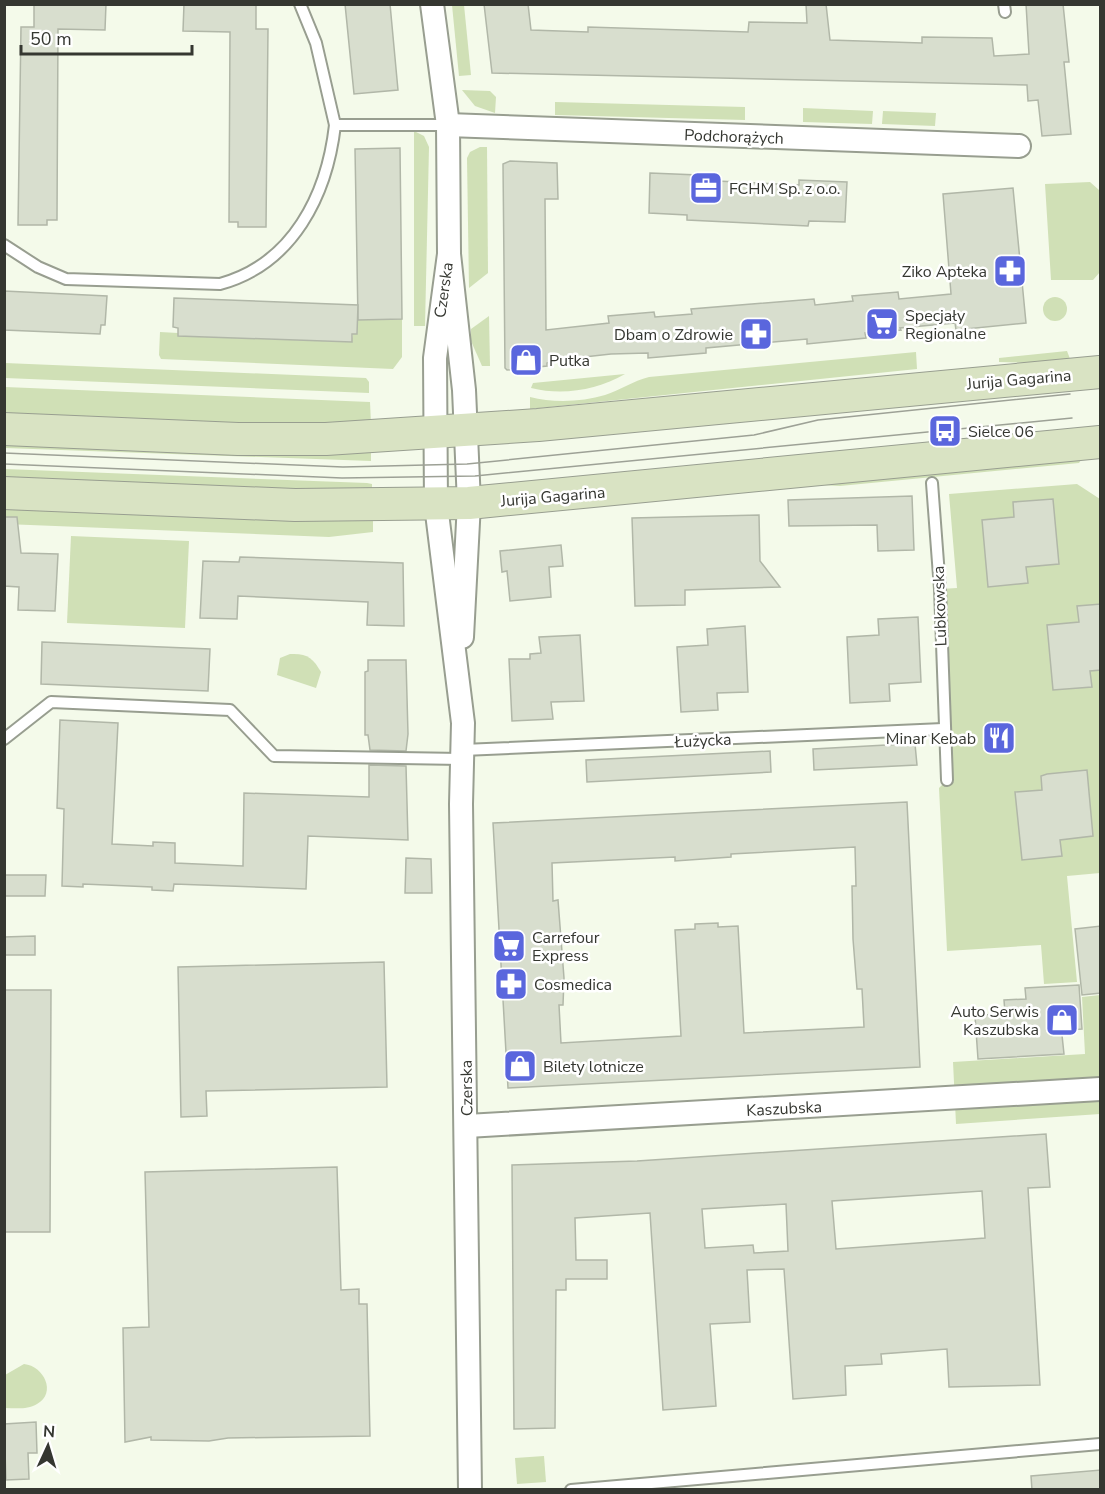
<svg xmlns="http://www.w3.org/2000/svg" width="1105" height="1494" font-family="'Nunito Sans',sans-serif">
<rect width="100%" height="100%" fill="#f4faea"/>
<g fill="#d0e0b6">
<path d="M 452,5 L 464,5 L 471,75 L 459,76 Z"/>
<path d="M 462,90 L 490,91 L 496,97 L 495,113 L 475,106 Z"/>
<path d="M 555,102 L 745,107 L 745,120 L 555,115 Z"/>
<path d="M 803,108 L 873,111 L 872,124 L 803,122 Z"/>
<path d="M 883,111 L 936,113 L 935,126 L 882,124 Z"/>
<path d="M 414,131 L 424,136 L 429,147 L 425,326 L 414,326 Z"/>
<path d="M 480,147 L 487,147 L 488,273 L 469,288 L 467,158 L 470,152 Z"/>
<path d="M 1090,182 L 1099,190 L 1100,272 L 1093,280 L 1051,280 L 1045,184 Z"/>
<circle cx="1055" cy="309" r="12"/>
<path d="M 489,316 L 490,366 L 482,366 L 471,341 L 471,329 Z"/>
<path d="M 402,319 L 402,357 L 393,369 L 161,359 L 159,355 L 160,332 L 178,333 L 179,336 L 351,342 L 357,320 Z"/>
<path d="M 1067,351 L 1072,364 L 999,362 L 999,358 Z"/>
<path d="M 916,352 L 917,369 L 530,409 L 530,397 C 553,403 582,402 605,395 C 620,390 633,381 649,377 Z"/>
<path d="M 5,363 L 366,378 L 369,382 L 369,393 L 5,378 Z"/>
<path d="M 625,374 C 597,390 563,396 531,388 L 533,383 Z"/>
<path d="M 5,387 L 370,402 L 371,424 L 318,426 L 5,417 Z"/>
<path d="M 5,442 L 371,449 L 371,461 L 5,448 Z"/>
<path d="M 1081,460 L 1079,463 L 840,486 L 820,485 Z"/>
<path d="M 5,469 L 367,483 L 372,484 L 372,493 L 5,480 Z"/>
<path d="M 1077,484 L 1100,499 L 1100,873 L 1067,876 L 1077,982 L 1044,984 L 1041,945 L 947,951 L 939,788 L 947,780 L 940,589 L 957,588 L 949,494 Z"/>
<path d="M 5,504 L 373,518 L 373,532 L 329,537 L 5,524 Z"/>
<path d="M 71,536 L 189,541 L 185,628 L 67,623 Z"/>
<path d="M 290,654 C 307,653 313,658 321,672 L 316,688 L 277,675 L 280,658 Z"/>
<path d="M 1100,995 L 1100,1114 L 956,1124 L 953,1062 L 1085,1054 L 1082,997 Z"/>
<path d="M 24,1364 C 44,1366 57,1393 37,1404 C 27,1410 15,1408 5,1408 L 5,1375 Z"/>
<path d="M 544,1456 L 546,1482 L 517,1484 L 515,1458 Z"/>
</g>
<g fill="#d8dece" stroke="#b1b7a8" stroke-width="1.5" fill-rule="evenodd">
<path d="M 34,4 L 106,4 L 105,30 L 58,29 L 57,220 L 47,220 L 47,225 L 18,225 L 21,27 L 34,27 Z"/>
<path d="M 184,4 L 256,4 L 256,29 L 268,29 L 266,227 L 238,227 L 238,222 L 229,222 L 230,32 L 183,31 Z"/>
<path d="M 345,4 L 390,4 L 398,90 L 354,94 Z"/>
<path d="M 484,4 L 528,4 L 531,30 L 588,32 L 588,27 L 748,32 L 749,22 L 807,23 L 806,4 L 826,4 L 830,40 L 922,43 L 922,37 L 992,38 L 994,56 L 1029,54 L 1026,4 L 1063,4 L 1069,62 L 1064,62 L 1071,134 L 1042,136 L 1038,100 L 1028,101 L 1027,85 L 492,73 Z"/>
<path d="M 400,148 L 402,319 L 358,320 L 355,149 Z"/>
<path d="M 510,161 L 557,163 L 558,199 L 545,199 L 546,330 L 609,323 L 608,316 L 654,312 L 655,317 L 692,314 L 691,309 L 814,299 L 815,305 L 853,301 L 852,296 L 898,292 L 899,299 L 951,294 L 943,194 L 1013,188 L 1026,323 L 956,330 L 955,323 L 900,328 L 901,330 L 865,333 L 866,338 L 807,344 L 807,339 L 706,348 L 706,353 L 648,358 L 648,353 L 611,354 L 557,360 L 547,363 L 547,366 L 507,370 L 505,368 L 503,164 Z"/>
<path d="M 650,173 L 698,175 L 697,180 L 799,185 L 799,180 L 847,182 L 845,222 L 809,221 L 808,226 L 687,220 L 687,215 L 649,213 Z"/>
<path d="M 4,291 L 107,296 L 105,325 L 101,325 L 100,334 L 4,330 Z"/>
<path d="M 174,298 L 358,305 L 357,334 L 352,334 L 352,342 L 178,336 L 178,328 L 173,327 Z"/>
<path d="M 912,496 L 914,550 L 878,551 L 877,525 L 789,526 L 788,500 Z"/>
<path d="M 1053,499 L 1059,564 L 1026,567 L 1028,583 L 988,587 L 982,520 L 1014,517 L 1013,502 Z"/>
<path d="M 759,515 L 760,561 L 780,587 L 685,590 L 685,605 L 635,606 L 632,518 Z"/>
<path d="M 4,517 L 17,517 L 21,553 L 58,554 L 55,611 L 18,610 L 19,587 L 4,586 Z"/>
<path d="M 561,545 L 563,566 L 549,567 L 551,597 L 510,601 L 507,571 L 502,572 L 500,551 Z"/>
<path d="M 240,557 L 403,563 L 404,626 L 367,625 L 368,602 L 238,596 L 237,619 L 200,618 L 203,561 L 239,562 Z"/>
<path d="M 1101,604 L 1101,670 L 1090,671 L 1092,687 L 1053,690 L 1047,625 L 1079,622 L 1077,606 Z"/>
<path d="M 918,617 L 921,682 L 889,684 L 890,701 L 850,703 L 847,637 L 879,635 L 878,619 Z"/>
<path d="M 745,626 L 748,692 L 717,693 L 718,710 L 681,712 L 677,647 L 708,645 L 707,629 Z"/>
<path d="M 580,635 L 584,701 L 551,702 L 553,719 L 512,721 L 509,659 L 530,659 L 530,654 L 541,653 L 539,637 Z"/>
<path d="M 42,642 L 210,649 L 208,691 L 41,684 Z"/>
<path d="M 368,660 L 406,660 L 408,734 L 406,751 L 370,750 L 368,735 L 365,735 L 365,672 L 368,671 Z"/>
<path d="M 60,720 L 118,723 L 112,844 L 153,846 L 153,842 L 175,843 L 175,863 L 243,866 L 244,793 L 369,797 L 369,765 L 406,766 L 408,840 L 308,836 L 306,889 L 174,884 L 173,891 L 152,890 L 152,887 L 83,884 L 83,887 L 62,886 L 64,809 L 57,808 Z"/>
<path d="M 1009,726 L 1010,748 L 989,750 L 987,727 Z"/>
<path d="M 905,744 L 915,744 L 917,765 L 814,770 L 813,749 Z"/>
<path d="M 770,751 L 771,772 L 587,782 L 586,760 Z"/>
<path d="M 1087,770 L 1093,836 L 1060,840 L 1062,856 L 1022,860 L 1015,792 L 1042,790 L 1041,776 L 1047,774 Z"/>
<path d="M 907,802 L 920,1067 L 508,1088 L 493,823 ZM 855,847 L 856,886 L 852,886 L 853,939 L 857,989 L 862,989 L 864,1027 L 744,1033 L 738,926 L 718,927 L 718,923 L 695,924 L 695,929 L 675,930 L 681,1036 L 561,1043 L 559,1005 L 563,1005 L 564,978 L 558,900 L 553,901 L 552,863 L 675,857 L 675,861 L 731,857 L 731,854 Z"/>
<path d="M 406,858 L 431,859 L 432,893 L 405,893 Z"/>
<path d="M 4,875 L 46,875 L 45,896 L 4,896 Z"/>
<path d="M 1101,926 L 1101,993 L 1082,995 L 1075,929 Z"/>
<path d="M 35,936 L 35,955 L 4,955 L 4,937 Z"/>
<path d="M 384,962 L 387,1087 L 206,1091 L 207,1116 L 181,1117 L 178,967 Z"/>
<path d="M 1079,985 L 1082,1029 L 1066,1030 L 1066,1034 L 1062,1035 L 1064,1054 L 978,1059 L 975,1016 L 1005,1013 L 1004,1000 L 1026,999 L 1025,988 Z"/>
<path d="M 4,990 L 51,990 L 50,1232 L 4,1232 Z"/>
<path d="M 1046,1134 L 1050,1187 L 1028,1188 L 1040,1385 L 949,1387 L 947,1349 L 881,1354 L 882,1364 L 845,1366 L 846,1395 L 793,1399 L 784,1269 L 747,1270 L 750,1322 L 710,1324 L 716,1406 L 663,1410 L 650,1213 L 575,1218 L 576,1260 L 607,1260 L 607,1279 L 566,1279 L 566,1290 L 556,1290 L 555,1428 L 514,1429 L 512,1165 L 637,1161 ZM 982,1191 L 985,1238 L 836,1249 L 832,1201 ZM 786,1204 L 788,1251 L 754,1253 L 753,1245 L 705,1248 L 702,1209 Z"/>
<path d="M 337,1167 L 341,1290 L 359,1289 L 359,1304 L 367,1304 L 370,1436 L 228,1438 L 209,1441 L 151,1440 L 151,1437 L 125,1442 L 123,1328 L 149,1327 L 145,1172 Z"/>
<path d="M 36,1422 L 37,1453 L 28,1453 L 29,1479 L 6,1480 L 4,1424 Z"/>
<path d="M 1101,1470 L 1101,1490 L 1032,1490 L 1031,1476 Z"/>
</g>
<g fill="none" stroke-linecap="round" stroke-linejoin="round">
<g stroke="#989e90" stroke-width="14">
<g id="service">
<path d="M 300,4 L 316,43 L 335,125"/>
<path d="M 1004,4 L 1005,12"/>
<path d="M 4,245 L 38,267 L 66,279 L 220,284 C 293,264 327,195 335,125 L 448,125"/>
<path d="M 932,483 L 940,589 L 947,780"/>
<path d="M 4,739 L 51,702 L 230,710 L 274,756 L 462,759"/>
<path d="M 463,750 L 943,729"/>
<path d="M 571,1490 L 1100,1444"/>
</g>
</g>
<g stroke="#989e90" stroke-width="26">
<g id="minor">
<path d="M 432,4 L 448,125 L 449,254 L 464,390 L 469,503 L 462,637"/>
<path d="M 448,125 L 1019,146"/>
<path d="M 449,254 L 435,358 L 436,505 L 463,723 L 461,804 L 470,1490"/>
<path d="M 467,1126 L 1100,1089"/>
</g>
</g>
<g stroke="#989e90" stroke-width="34">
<g id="secondary">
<path d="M 4,429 L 238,439 L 326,439 L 538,425 L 1100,372"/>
<path d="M 4,493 L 295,505 L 469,503 L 1100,442"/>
</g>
</g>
<use href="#service" stroke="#fff" stroke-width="10"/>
<use href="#minor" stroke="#fff" stroke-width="22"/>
<use href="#secondary" stroke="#d9e3c3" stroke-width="32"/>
<g stroke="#9da196" stroke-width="1.5">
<path d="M 4,453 L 343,467 L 467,464 L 754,435 L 818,420 L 1070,394"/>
<path d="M 4,464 L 342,478 L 475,476 L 1072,418"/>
</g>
</g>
<defs>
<g id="office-square" transform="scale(1.725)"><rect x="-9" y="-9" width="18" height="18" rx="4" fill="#5a66dd" stroke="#fff"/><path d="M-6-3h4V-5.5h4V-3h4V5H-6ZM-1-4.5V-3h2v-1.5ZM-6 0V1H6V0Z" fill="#fff"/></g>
<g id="pharmacy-square" transform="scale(1.725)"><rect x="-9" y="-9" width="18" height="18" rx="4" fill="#5a66dd" stroke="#fff"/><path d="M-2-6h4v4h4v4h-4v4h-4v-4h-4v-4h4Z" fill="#fff"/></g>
<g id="supermarket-square" transform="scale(1.725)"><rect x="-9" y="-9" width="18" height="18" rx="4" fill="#5a66dd" stroke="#fff"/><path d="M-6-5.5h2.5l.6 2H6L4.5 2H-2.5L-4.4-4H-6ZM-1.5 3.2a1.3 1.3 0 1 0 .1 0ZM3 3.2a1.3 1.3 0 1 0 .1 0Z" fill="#fff"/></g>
<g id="shop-square" transform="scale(1.725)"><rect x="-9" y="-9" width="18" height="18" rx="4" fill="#5a66dd" stroke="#fff"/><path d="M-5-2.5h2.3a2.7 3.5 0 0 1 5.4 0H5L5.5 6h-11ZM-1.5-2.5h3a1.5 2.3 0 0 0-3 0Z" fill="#fff"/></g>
<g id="bus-square" transform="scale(1.725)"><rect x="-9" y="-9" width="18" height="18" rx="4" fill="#5a66dd" stroke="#fff"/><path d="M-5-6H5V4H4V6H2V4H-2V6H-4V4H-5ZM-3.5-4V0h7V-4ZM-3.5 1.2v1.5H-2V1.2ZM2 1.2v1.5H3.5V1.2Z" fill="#fff"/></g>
<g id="restaurant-square" transform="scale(1.725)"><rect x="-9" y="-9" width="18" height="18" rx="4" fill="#5a66dd" stroke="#fff"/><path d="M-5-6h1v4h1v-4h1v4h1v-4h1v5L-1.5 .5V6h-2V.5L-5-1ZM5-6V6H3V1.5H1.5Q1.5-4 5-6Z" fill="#fff"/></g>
</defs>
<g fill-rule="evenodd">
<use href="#office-square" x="706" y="188"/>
<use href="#pharmacy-square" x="1010" y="271"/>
<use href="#supermarket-square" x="882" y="324"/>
<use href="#pharmacy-square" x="756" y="334"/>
<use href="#shop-square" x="526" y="360"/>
<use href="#bus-square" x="945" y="431"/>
<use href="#restaurant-square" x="999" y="738"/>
<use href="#supermarket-square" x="509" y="946"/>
<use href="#pharmacy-square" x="511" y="984"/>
<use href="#shop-square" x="1062" y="1020"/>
<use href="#shop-square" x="520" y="1066"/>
</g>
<g text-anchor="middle" stroke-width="5" stroke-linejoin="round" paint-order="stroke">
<g font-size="16" fill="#353731" stroke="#fff">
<text transform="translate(734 136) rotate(2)" y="6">Podchorążych</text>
<text transform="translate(443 290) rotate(-82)" y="6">Czerska</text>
<text transform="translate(1019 379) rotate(-5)" y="6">Jurija Gagarina</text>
<text transform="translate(553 496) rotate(-5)" y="6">Jurija Gagarina</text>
<text transform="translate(939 606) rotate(-92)" y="6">Lubkowska</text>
<text transform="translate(703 740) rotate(-3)" y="6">Łużycka</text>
<text transform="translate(466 1088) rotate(-91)" y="6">Czerska</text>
<text transform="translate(784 1108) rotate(-3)" y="6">Kaszubska</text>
</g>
<g font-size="16" fill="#353731" stroke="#fff" text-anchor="start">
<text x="729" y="194">FCHM Sp. z o.o.</text>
<text x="987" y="277" text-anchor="end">Ziko Apteka</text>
<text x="905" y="321">Specjały<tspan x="905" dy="18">Regionalne</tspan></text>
<text x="733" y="340" text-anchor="end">Dbam o Zdrowie</text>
<text x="549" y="366">Putka</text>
<text x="968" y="437">Sielce 06</text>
<text x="976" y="744" text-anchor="end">Minar Kebab</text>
<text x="532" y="943">Carrefour<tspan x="532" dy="18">Express</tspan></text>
<text x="534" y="990">Cosmedica</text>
<text x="1039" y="1017" text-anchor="end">Auto Serwis<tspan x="1039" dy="18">Kaszubska</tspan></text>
<text x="543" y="1072">Bilety lotnicze</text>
</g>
</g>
<rect width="1105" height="1494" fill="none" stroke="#353731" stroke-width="12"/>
<g transform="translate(48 1446) rotate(4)" stroke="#ffffff" stroke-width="4.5" paint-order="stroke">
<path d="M0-4.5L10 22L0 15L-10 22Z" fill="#353731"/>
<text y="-9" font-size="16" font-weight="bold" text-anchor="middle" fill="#353731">N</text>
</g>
<path d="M21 45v9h171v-9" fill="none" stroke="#353731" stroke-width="3"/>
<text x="30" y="45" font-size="18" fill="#353731" stroke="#ffffff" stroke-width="4.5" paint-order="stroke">50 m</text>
</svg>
